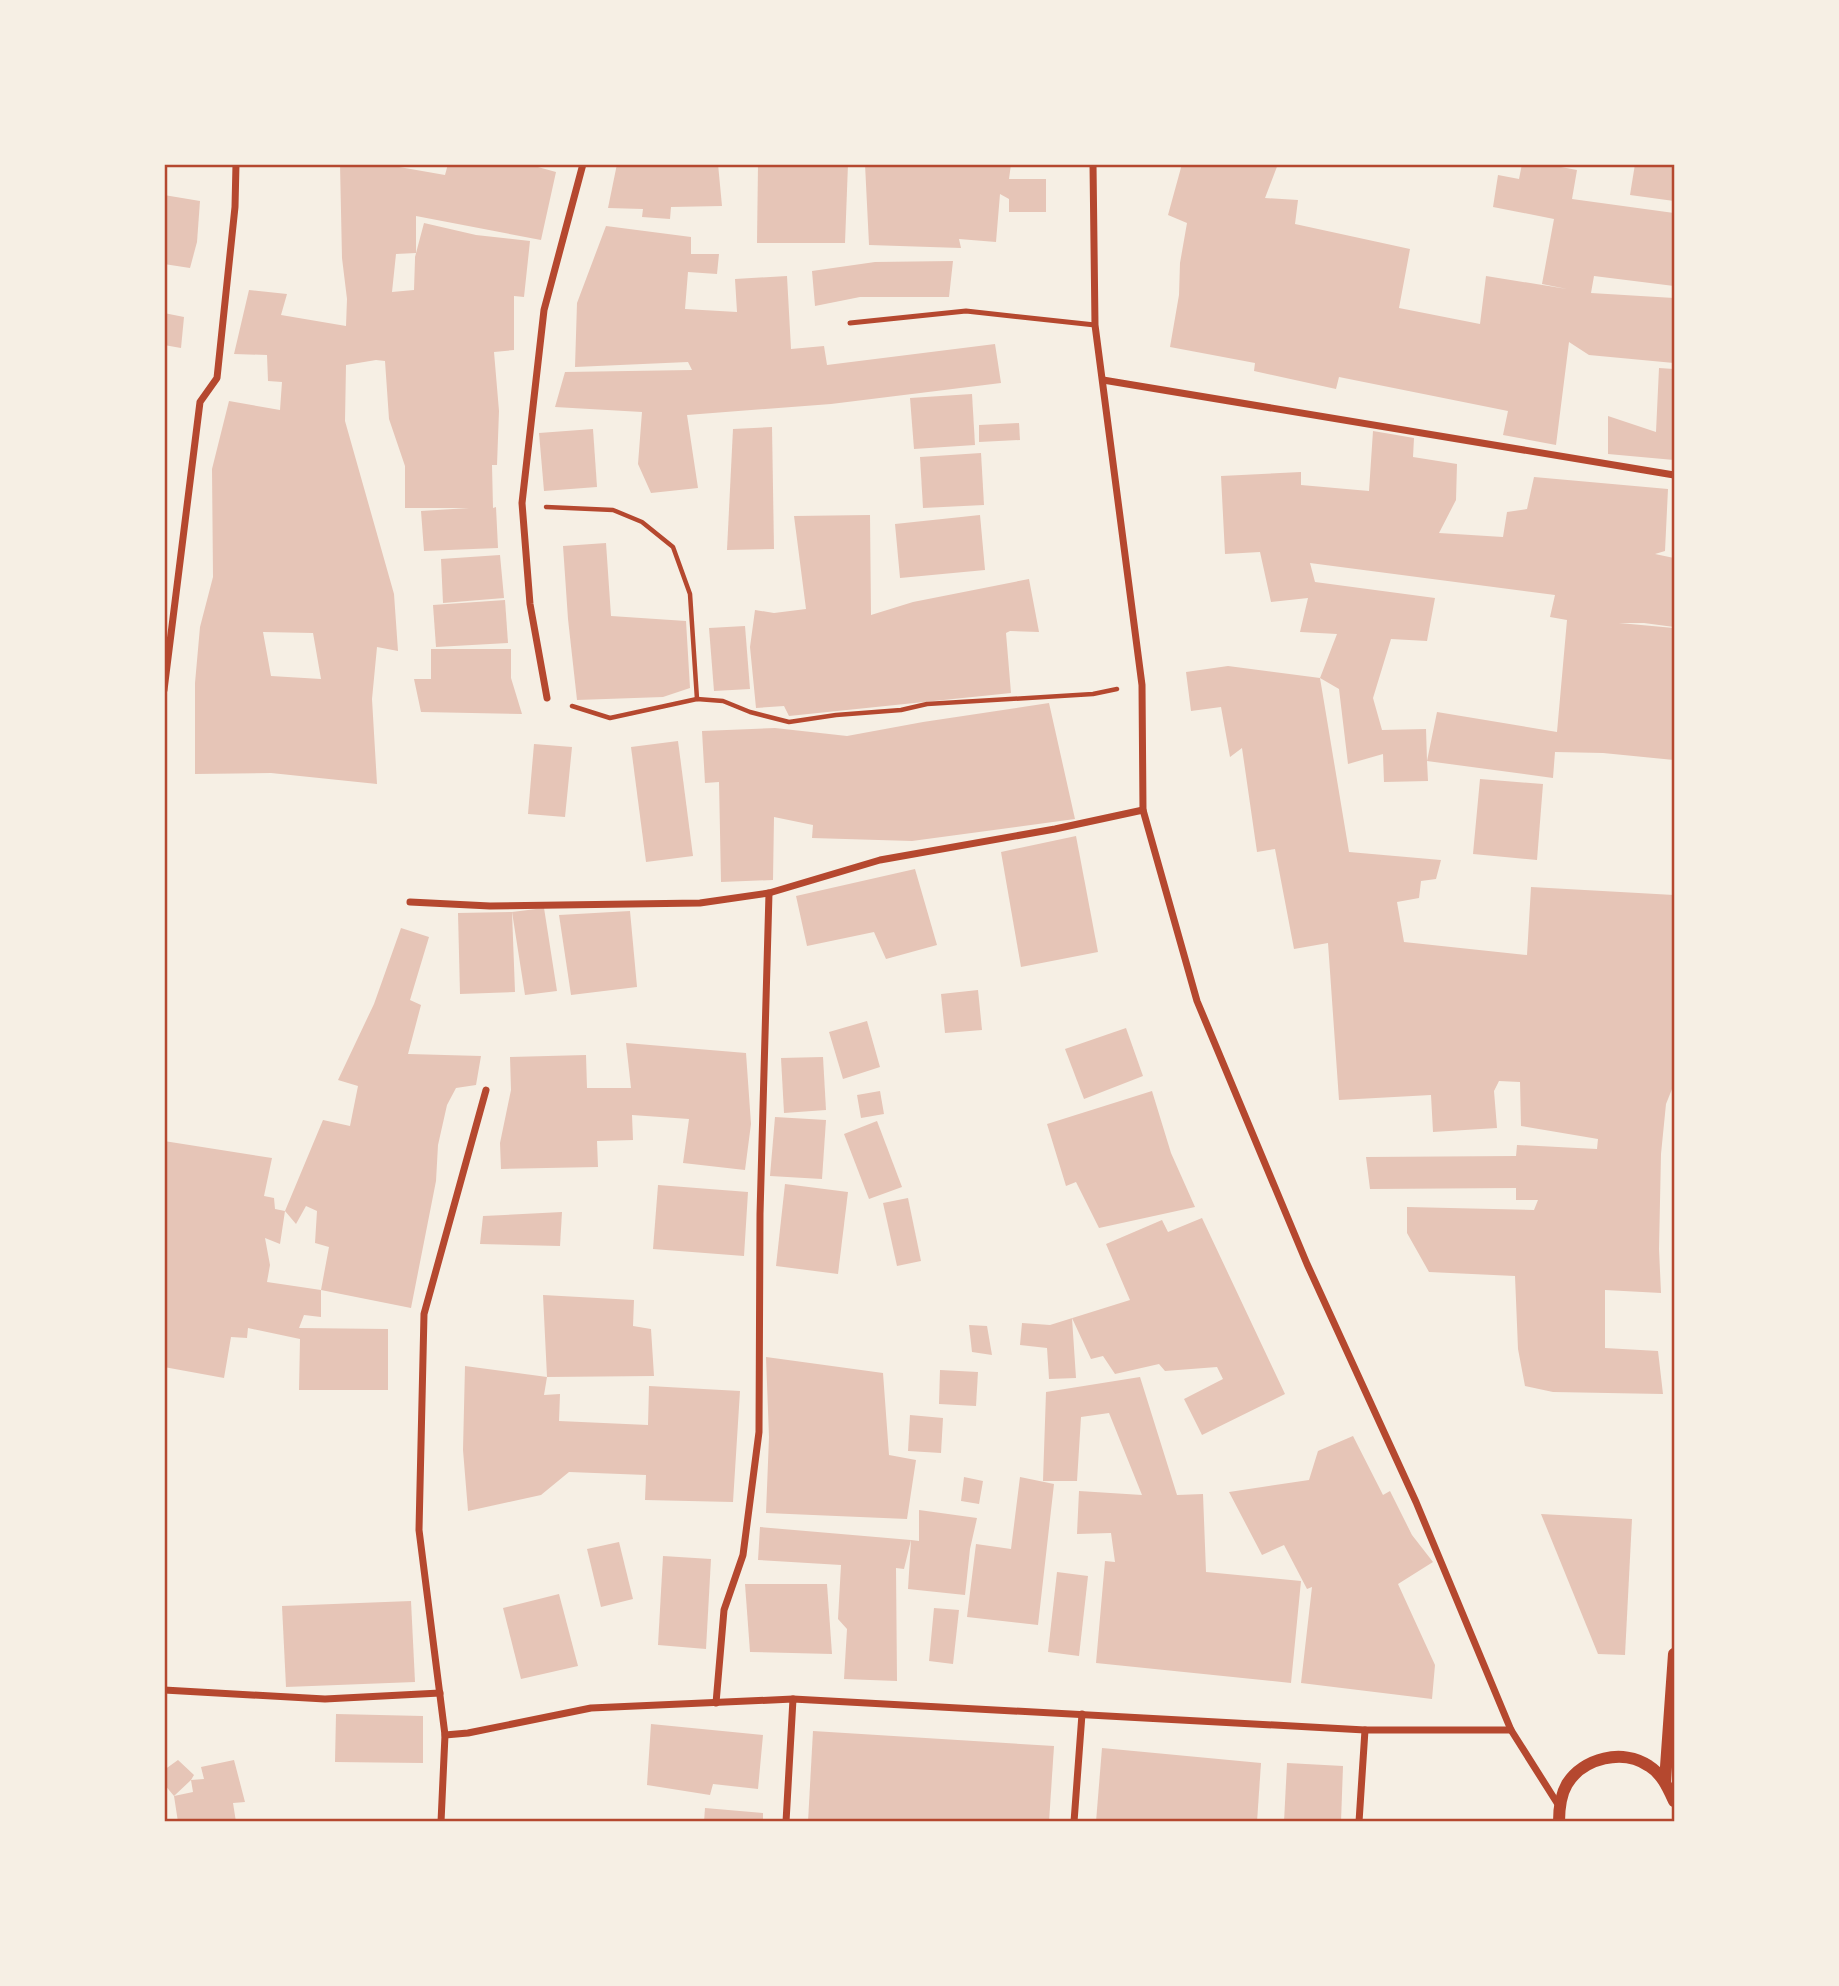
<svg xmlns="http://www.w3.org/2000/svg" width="1839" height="1986" font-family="'Varela Round',sans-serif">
<rect width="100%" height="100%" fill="#f6efe4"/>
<g fill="#e6c5b7" fill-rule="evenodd">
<path d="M 340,164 L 382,164 L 445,175 L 448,164 L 527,164 L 556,172 L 541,240 L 416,216 L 416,253 L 396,254 L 392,292 L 414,290 L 415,259 L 415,257 L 424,223 L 476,235 L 530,241 L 524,297 L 514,296 L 514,350 L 494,352 L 499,411 L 497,465 L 492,465 L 493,508 L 496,507 L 498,548 L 424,551 L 421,511 L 469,508 L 405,508 L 405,466 L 389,419 L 385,361 L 376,360 L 346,365 L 345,421 L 394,594 L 398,651 L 377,647 L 372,699 L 377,784 L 271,773 L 195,774 L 195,683 L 200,627 L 213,577 L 212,469 L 229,401 L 280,410 L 282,382 L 268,381 L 267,355 L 234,354 L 249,290 L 287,294 L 281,315 L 346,326 L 347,299 L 342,258 ZM 263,632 L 313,633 L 321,679 L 271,676 Z"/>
<path d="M 617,164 L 718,164 L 722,206 L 671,207 L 670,219 L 642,217 L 643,209 L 608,208 Z"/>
<path d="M 758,164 L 848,164 L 845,243 L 757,243 Z"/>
<path d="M 865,164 L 1011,164 L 1009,179 L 1046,179 L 1046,212 L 1009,212 L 1009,199 L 1000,194 L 996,242 L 959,239 L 961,248 L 869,245 Z"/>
<path d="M 1182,164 L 1278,164 L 1265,198 L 1298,200 L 1295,224 L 1410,249 L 1399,308 L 1480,324 L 1486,276 L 1567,289 L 1542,284 L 1554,219 L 1493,207 L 1498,175 L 1519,179 L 1522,164 L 1545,164 L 1577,170 L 1572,199 L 1674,213 L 1674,286 L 1594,276 L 1591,293 L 1674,298 L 1674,363 L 1589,355 L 1569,342 L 1556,445 L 1503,435 L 1508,411 L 1339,377 L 1336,389 L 1254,371 L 1255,363 L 1170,347 L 1179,295 L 1180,263 L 1187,223 L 1168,215 Z"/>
<path d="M 1635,164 L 1674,164 L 1674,201 L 1630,195 Z"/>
<path d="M 164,195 L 200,201 L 197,242 L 190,268 L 164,264 Z"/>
<path d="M 606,226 L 691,237 L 691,254 L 719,254 L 717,274 L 688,272 L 685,309 L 737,312 L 735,279 L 787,276 L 791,349 L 824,346 L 827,365 L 995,344 L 1001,383 L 831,404 L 687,415 L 698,488 L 651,493 L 638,464 L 642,412 L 555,407 L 565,372 L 692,370 L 688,362 L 575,367 L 577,303 Z"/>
<path d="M 953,261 L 949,297 L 860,297 L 815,306 L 812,271 L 875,262 Z"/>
<path d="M 164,313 L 184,317 L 181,348 L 164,345 Z"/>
<path d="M 1659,368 L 1674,369 L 1674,460 L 1608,454 L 1608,416 L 1656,432 Z"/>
<path d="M 972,394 L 975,445 L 914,449 L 910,398 Z"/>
<path d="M 1019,423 L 1020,440 L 979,442 L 979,425 Z"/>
<path d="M 772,427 L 774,549 L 727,550 L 733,429 Z"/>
<path d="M 593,429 L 597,487 L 544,491 L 539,433 Z"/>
<path d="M 1373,431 L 1414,438 L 1413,457 L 1457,464 L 1456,500 L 1439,533 L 1503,537 L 1507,512 L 1527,509 L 1534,477 L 1668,489 L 1665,551 L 1655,554 L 1674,558 L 1674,627 L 1644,623 L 1619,623 L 1674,628 L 1674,760 L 1603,753 L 1555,752 L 1553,778 L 1427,761 L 1428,781 L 1384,782 L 1383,754 L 1348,764 L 1339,689 L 1320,678 L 1337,634 L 1300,632 L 1308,598 L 1271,602 L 1260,552 L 1225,554 L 1221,476 L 1301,472 L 1301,485 L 1369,491 ZM 1310,563 L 1555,595 L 1550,617 L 1567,620 L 1557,732 L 1437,712 L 1427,761 L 1426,729 L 1382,730 L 1373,698 L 1391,639 L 1427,641 L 1435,598 L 1315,582 Z"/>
<path d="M 981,453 L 984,505 L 923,508 L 920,457 Z"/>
<path d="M 870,515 L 871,615 L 913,602 L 1029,579 L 1039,632 L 1010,631 L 1006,633 L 1011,693 L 789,716 L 784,706 L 756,708 L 750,647 L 755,610 L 774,613 L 806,609 L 794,516 Z"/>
<path d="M 980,515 L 985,570 L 900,578 L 895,524 Z"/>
<path d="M 606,543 L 611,616 L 686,621 L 690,688 L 663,697 L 577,700 L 568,619 L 563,546 Z"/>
<path d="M 500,555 L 504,598 L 443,603 L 441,559 Z"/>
<path d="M 505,600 L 508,643 L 436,647 L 433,605 Z"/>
<path d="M 745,626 L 750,689 L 714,691 L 709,628 Z"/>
<path d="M 431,649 L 511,649 L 511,678 L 522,714 L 421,712 L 414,679 L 431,679 Z"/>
<path d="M 1228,666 L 1320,678 L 1349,852 L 1441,860 L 1436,879 L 1421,881 L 1419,898 L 1397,902 L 1404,942 L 1527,955 L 1531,887 L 1674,895 L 1672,1089 L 1666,1104 L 1661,1154 L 1659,1249 L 1661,1293 L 1605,1290 L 1605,1348 L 1658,1351 L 1663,1394 L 1553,1392 L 1525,1386 L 1518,1349 L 1515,1276 L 1429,1272 L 1407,1233 L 1407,1207 L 1534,1210 L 1538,1200 L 1516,1200 L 1516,1188 L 1370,1189 L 1366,1157 L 1516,1156 L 1517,1145 L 1597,1149 L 1598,1139 L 1521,1126 L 1520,1082 L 1499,1081 L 1494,1091 L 1497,1128 L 1433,1132 L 1431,1095 L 1339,1100 L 1328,943 L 1294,949 L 1275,849 L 1257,852 L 1242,748 L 1230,757 L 1221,707 L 1191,711 L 1186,672 Z"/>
<path d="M 1049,703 L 1075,819 L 912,841 L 812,838 L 813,825 L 774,817 L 773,880 L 721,882 L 719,782 L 705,783 L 702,731 L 775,728 L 847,736 L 923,722 Z"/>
<path d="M 678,741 L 693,856 L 646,862 L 631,747 Z"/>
<path d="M 534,744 L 572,747 L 565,817 L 528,814 Z"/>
<path d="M 1480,779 L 1543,784 L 1537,860 L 1473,854 Z"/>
<path d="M 1076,836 L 1098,952 L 1021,967 L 1001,852 Z"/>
<path d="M 915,869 L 937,945 L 886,959 L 874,932 L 807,946 L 796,896 Z"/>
<path d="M 544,908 L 557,991 L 525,995 L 512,912 Z"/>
<path d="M 630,911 L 637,987 L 571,995 L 559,915 Z"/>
<path d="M 512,912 L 515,992 L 460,994 L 458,913 Z"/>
<path d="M 401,928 L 429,937 L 410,1000 L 421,1005 L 408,1054 L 481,1056 L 476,1085 L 456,1088 L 447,1105 L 438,1145 L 436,1181 L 411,1308 L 321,1290 L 329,1247 L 315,1243 L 317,1211 L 306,1206 L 296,1224 L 285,1211 L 280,1244 L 265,1238 L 270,1265 L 267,1282 L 321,1290 L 321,1317 L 304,1315 L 299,1328 L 388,1329 L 388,1390 L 299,1390 L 300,1339 L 248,1328 L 247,1338 L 231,1337 L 224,1378 L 164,1367 L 164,1141 L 272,1158 L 264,1196 L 274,1198 L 275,1209 L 285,1211 L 323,1120 L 350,1126 L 358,1086 L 338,1080 L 374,1004 Z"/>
<path d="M 978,990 L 982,1030 L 945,1033 L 941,994 Z"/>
<path d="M 867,1021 L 880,1067 L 843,1079 L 829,1032 Z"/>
<path d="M 1126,1028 L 1143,1076 L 1084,1099 L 1065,1049 Z"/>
<path d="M 626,1043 L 746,1053 L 751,1124 L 745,1170 L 683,1163 L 689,1119 L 632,1115 L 633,1140 L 597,1141 L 598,1167 L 501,1169 L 500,1143 L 511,1090 L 510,1057 L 586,1055 L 587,1088 L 631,1088 Z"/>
<path d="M 823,1057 L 826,1110 L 784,1113 L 781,1058 Z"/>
<path d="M 880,1091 L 884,1114 L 861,1118 L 857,1095 Z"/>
<path d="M 1152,1091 L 1171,1153 L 1195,1207 L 1099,1228 L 1076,1182 L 1066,1186 L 1047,1124 Z"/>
<path d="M 775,1117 L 826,1120 L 822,1179 L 770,1176 Z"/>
<path d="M 877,1121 L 902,1187 L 869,1199 L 844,1134 Z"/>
<path d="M 785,1184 L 848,1192 L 838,1274 L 776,1266 Z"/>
<path d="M 658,1185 L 748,1192 L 744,1256 L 653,1249 Z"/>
<path d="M 908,1198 L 921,1261 L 897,1266 L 883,1203 Z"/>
<path d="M 562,1212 L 560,1246 L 480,1244 L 483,1216 Z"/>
<path d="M 1202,1218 L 1285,1394 L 1202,1435 L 1184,1399 L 1223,1379 L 1217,1367 L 1165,1371 L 1159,1364 L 1115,1374 L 1103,1356 L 1091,1359 L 1072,1318 L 1076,1378 L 1049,1379 L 1047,1348 L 1020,1345 L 1022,1323 L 1050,1325 L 1130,1300 L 1106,1244 L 1162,1220 L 1168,1232 Z"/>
<path d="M 543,1295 L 634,1300 L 633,1326 L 651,1329 L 654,1376 L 547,1377 Z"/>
<path d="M 969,1325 L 987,1326 L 992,1355 L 972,1352 Z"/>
<path d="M 766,1357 L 883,1373 L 889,1455 L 916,1460 L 907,1519 L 766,1513 L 769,1437 Z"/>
<path d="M 465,1366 L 547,1377 L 544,1395 L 560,1394 L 559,1421 L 648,1425 L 649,1386 L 740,1391 L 733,1502 L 645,1500 L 646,1475 L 569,1472 L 541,1495 L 468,1511 L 463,1450 Z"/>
<path d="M 940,1370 L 978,1372 L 976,1406 L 939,1404 Z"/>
<path d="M 1140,1377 L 1177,1495 L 1203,1494 L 1206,1572 L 1301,1581 L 1291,1683 L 1096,1663 L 1105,1561 L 1115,1562 L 1111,1533 L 1077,1534 L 1079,1491 L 1142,1495 L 1109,1413 L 1081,1417 L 1077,1481 L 1043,1481 L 1046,1392 Z"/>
<path d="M 910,1415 L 943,1418 L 941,1453 L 908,1451 Z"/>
<path d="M 1353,1436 L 1383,1495 L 1390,1491 L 1412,1535 L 1433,1562 L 1398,1584 L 1435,1665 L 1432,1699 L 1301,1683 L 1312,1587 L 1307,1589 L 1284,1545 L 1262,1555 L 1229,1492 L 1309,1480 L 1318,1451 Z"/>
<path d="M 964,1477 L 983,1481 L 979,1504 L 961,1501 Z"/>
<path d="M 1020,1477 L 1054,1484 L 1038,1625 L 967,1617 L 976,1544 L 1011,1549 Z"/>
<path d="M 919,1510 L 977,1518 L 970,1549 L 965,1595 L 908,1589 L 911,1540 L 919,1541 Z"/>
<path d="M 1541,1514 L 1632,1519 L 1625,1655 L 1598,1654 Z"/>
<path d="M 760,1527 L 911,1540 L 904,1569 L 896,1568 L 897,1681 L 844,1679 L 847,1629 L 838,1619 L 841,1565 L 758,1560 Z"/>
<path d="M 619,1542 L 633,1599 L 601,1607 L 587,1549 Z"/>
<path d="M 663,1556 L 711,1559 L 706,1649 L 658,1645 Z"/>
<path d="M 1057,1572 L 1088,1576 L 1079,1656 L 1048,1652 Z"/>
<path d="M 745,1584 L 827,1584 L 832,1654 L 750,1652 Z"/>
<path d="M 559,1594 L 578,1666 L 521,1679 L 503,1608 Z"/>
<path d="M 411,1601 L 415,1682 L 286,1687 L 282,1606 Z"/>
<path d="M 934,1608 L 959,1610 L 953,1664 L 929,1661 Z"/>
<path d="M 336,1714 L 423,1716 L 423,1763 L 335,1762 Z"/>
<path d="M 651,1724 L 763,1735 L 758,1789 L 713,1784 L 710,1795 L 647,1785 Z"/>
<path d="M 813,1731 L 1054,1746 L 1049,1822 L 808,1822 Z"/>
<path d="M 1102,1748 L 1261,1763 L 1257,1822 L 1096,1822 Z"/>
<path d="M 178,1760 L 194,1775 L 191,1780 L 204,1779 L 201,1767 L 234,1760 L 245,1802 L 233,1803 L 236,1822 L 178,1822 L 174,1796 L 193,1792 L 191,1780 L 174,1796 L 164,1784 L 164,1770 Z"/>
<path d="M 1287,1763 L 1343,1766 L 1341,1822 L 1284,1822 Z"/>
<path d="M 705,1808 L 763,1813 L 763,1822 L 704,1822 Z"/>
</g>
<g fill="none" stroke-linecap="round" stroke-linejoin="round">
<g stroke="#b5482f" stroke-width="4.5">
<path d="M 546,507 L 613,510 L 642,522 L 673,547 L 690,594 L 697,699"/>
<path d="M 572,706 L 610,718 L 697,699 L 723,701 L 750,712 L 789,722 L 836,715 L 901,710 L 927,704 L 1093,694 L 1117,689"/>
</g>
<path stroke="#b5482f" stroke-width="5" d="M 850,323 L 966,311 L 1095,325"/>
<g stroke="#b5482f" stroke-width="7">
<path d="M 1093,164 L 1095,325 L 1142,685 L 1143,810 L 1197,1001 L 1307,1264 L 1416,1502 L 1511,1730 L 1559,1806"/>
<path d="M 1103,380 L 1674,475"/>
<path d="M 164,690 L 200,402 L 217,378 L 235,207 L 236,164"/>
<path d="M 547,698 L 530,604 L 522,503 L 544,310 L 583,164"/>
<path d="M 410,902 L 490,906 L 700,903 L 769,893 L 880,860 L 1055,829 L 1143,810"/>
<path d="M 164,1690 L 325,1699 L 440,1693"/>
<path d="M 716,1703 L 724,1610 L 743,1555 L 759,1432 L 760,1214 L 769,893"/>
<path d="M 445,1735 L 468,1733 L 591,1708 L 793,1699 L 1365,1730 L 1511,1730"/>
<path d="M 441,1822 L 445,1735 L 419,1530 L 424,1314 L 486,1090"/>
<path d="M 786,1822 L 793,1699"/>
<path d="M 1074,1822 L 1082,1714"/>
<path d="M 1359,1822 L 1365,1730"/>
</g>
<g stroke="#b5482f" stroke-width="12">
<path d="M 1665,1781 L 1674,1654"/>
<path d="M 1559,1822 C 1559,1809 1560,1796 1567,1784 C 1583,1758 1623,1748 1649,1766 C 1662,1774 1668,1788 1674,1801"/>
</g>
</g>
<rect width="1839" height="1986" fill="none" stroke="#f6efe4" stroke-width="332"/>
<rect x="166" y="166" width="1507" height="1654" fill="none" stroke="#b5482f" stroke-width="2.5"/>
</svg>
